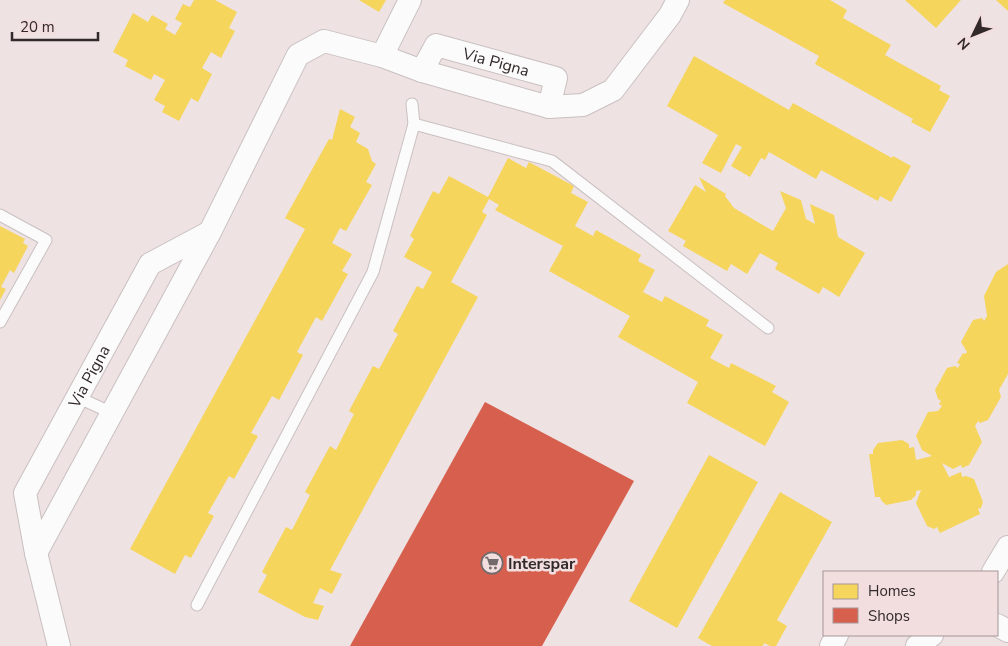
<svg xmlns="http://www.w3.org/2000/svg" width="1008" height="646" font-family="'Nunito Sans',sans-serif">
<rect width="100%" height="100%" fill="#eee2e3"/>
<g fill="#f6d55c">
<path d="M 194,0 L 215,0 L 237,12 L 229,28 L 235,31 L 221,58 L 211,52 L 202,68 L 212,74 L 198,102 L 191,98 L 179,121 L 162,112 L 165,106 L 154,100 L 165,80 L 154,74 L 151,80 L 125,66 L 128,60 L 113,52 L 133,13 L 148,22 L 152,15 L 168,24 L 165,29 L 175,35 L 182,23 L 175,19 L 183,4 L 190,7 Z"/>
<path d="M 359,0 L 386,0 L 379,12 Z"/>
<path d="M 725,0 L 830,0 L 847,10 L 843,18 L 891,45 L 885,55 L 941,86 L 939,90 L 950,96 L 930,132 L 911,122 L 913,119 L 815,64 L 819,56 L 723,3 Z"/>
<path d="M 905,0 L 961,0 L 936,28 Z"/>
<path d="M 996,0 L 1008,0 L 1008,11 Z"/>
<path d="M 694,56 L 789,110 L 793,103 L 892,158 L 893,156 L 911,166 L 891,202 L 880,196 L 878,201 L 821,170 L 816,179 L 769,152 L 765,160 L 761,158 L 750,177 L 731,166 L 742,147 L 736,144 L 721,173 L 702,163 L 718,135 L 667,106 Z"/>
<path d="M 340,109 L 355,117 L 350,127 L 360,133 L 356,142 L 368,149 L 372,161 L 376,164 L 366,182 L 372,185 L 346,231 L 340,228 L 332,243 L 352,254 L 342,271 L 348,274 L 322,321 L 316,317 L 297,352 L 303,355 L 279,400 L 272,396 L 251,433 L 258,436 L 234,479 L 229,476 L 208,513 L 214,516 L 191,558 L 185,555 L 175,574 L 130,549 L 305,229 L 285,218 L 329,139 L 332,140 Z"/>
<path d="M 508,158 L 526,168 L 529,162 L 574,186 L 571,193 L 588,202 L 575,226 L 593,236 L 596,230 L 641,255 L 638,261 L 655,270 L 643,292 L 662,302 L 665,296 L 709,320 L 706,326 L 723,335 L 710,358 L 729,368 L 731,363 L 776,386 L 772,392 L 789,402 L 765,446 L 687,403 L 698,382 L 618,337 L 630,316 L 549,271 L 563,246 L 495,210 L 499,205 L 489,199 L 482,212 L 487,215 L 451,282 L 478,297 L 330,570 L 342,574 L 332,594 L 320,588 L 313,603 L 324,606 L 318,620 L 305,617 L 258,592 L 267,575 L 262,572 L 286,527 L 292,530 L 310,495 L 305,492 L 330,446 L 336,450 L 354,414 L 349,411 L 373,366 L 379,369 L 398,334 L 393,331 L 417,286 L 423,289 L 432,272 L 404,257 L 414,239 L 410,236 L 433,191 L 439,194 L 449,176 L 488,197 Z"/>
<path d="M 699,177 L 726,194 L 725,196 L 734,208 L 773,231 L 786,208 L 780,191 L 801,200 L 806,219 L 815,224 L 810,204 L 834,215 L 838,237 L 865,253 L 839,297 L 823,287 L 819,294 L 775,269 L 778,263 L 760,253 L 747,274 L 731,264 L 727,271 L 683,246 L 686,241 L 668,231 L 695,185 L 706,192 Z"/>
<path d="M 0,226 L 25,239 L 23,243 L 28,246 L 14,273 L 10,270 L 1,287 L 6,289 L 0,300 Z"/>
<path d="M 1008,264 L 1008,374 L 999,390 L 1001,397 L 988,420 L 980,423 L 978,421 L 975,426 L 982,442 L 969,465 L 962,468 L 961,465 L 953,469 L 942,463 L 949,477 L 961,472 L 962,477 L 966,476 L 974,479 L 983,502 L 981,508 L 978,509 L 980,514 L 940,533 L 937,527 L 934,529 L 927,526 L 916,503 L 921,490 L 916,491 L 916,495 L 911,500 L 886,505 L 881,500 L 880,497 L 875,497 L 869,454 L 873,454 L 873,450 L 878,443 L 902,440 L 909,444 L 909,448 L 914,447 L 916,460 L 932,456 L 922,450 L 916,436 L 928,412 L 938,411 L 942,406 L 939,404 L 941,401 L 938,399 L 935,390 L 947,368 L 955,366 L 958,368 L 960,364 L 957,363 L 963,353 L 965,354 L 967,352 L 961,342 L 973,320 L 982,318 L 984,321 L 987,316 L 984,296 L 996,272 Z"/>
<path d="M 709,455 L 758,482 L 677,628 L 629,601 Z"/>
<path d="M 780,492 L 832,522 L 777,620 L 787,626 L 776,646 L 770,646 L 764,643 L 763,646 L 712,646 L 698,638 Z"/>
</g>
<path fill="#d6604d" d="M 485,402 L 634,481 L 542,646 L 350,646 Z"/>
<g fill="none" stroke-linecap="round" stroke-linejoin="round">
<g stroke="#c9c0c1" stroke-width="13">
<g id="lane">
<path d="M 414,124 L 552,161 L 768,328"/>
<path d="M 0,215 L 46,240 L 0,322"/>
<path d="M 77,397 L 112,413"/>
<path d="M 197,605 L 373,272 L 414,124 L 412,104"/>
</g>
</g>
<g stroke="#c9c0c1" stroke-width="24">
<g id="street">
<path d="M 382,56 L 410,0"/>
<path id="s1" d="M 422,71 L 436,45 L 556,78 L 549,107"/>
<path d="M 36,553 L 210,232 L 298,55 L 324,41 L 382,56 L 422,71 L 549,107 L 583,105 L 613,90 L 670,15 L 678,0"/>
<path d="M 993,572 L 1008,547"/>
<path d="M 997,625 L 1008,631"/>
<path id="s2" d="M 59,646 L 36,553 L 25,493 L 150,264 L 210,232"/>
<path d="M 831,646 L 837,635"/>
<path d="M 917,646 L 932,635"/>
</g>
</g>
<use href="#lane" stroke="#fcfbfb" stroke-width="11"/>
<use href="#street" stroke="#fcfbfb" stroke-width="22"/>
</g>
<defs>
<g id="supermarket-ring" transform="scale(1.125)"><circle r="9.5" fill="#f2dedf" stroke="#736a6b" stroke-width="1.5"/><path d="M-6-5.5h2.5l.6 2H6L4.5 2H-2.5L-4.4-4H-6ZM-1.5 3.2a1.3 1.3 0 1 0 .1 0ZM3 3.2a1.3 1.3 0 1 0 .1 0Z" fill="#736a6b"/></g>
</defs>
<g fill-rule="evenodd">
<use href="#supermarket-ring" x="492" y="563"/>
</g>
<g text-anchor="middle" stroke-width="5" stroke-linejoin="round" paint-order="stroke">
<g font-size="16" fill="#31292a" stroke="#f2dedf">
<text dy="6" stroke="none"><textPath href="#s1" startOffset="92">Via Pigna</textPath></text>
<text dy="6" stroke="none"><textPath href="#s2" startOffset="290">Via Pigna</textPath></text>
</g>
<g font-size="16" font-weight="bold" fill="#31292a" stroke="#f2dedf" text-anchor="start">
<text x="508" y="569">Interspar</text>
</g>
</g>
<rect x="823" y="571" width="175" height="65" fill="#f2dedf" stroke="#a59697"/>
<rect x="833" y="584" width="25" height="15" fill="#f6d55c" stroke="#a59697"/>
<text x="868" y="596" font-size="15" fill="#31292a">Homes</text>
<rect x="833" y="608" width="25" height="15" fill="#d6604d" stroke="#a59697"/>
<text x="868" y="621" font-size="15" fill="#31292a">Shops</text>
<g transform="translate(973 35) rotate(227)" stroke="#f2dedf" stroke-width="4" paint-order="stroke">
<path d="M0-4L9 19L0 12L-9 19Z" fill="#31292a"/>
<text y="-8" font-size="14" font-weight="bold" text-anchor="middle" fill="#31292a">N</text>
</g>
<path d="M12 32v8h86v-8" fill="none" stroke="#31292a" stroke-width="2.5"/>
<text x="20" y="32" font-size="15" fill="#31292a" stroke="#f2dedf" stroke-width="4" paint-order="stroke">20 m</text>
</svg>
